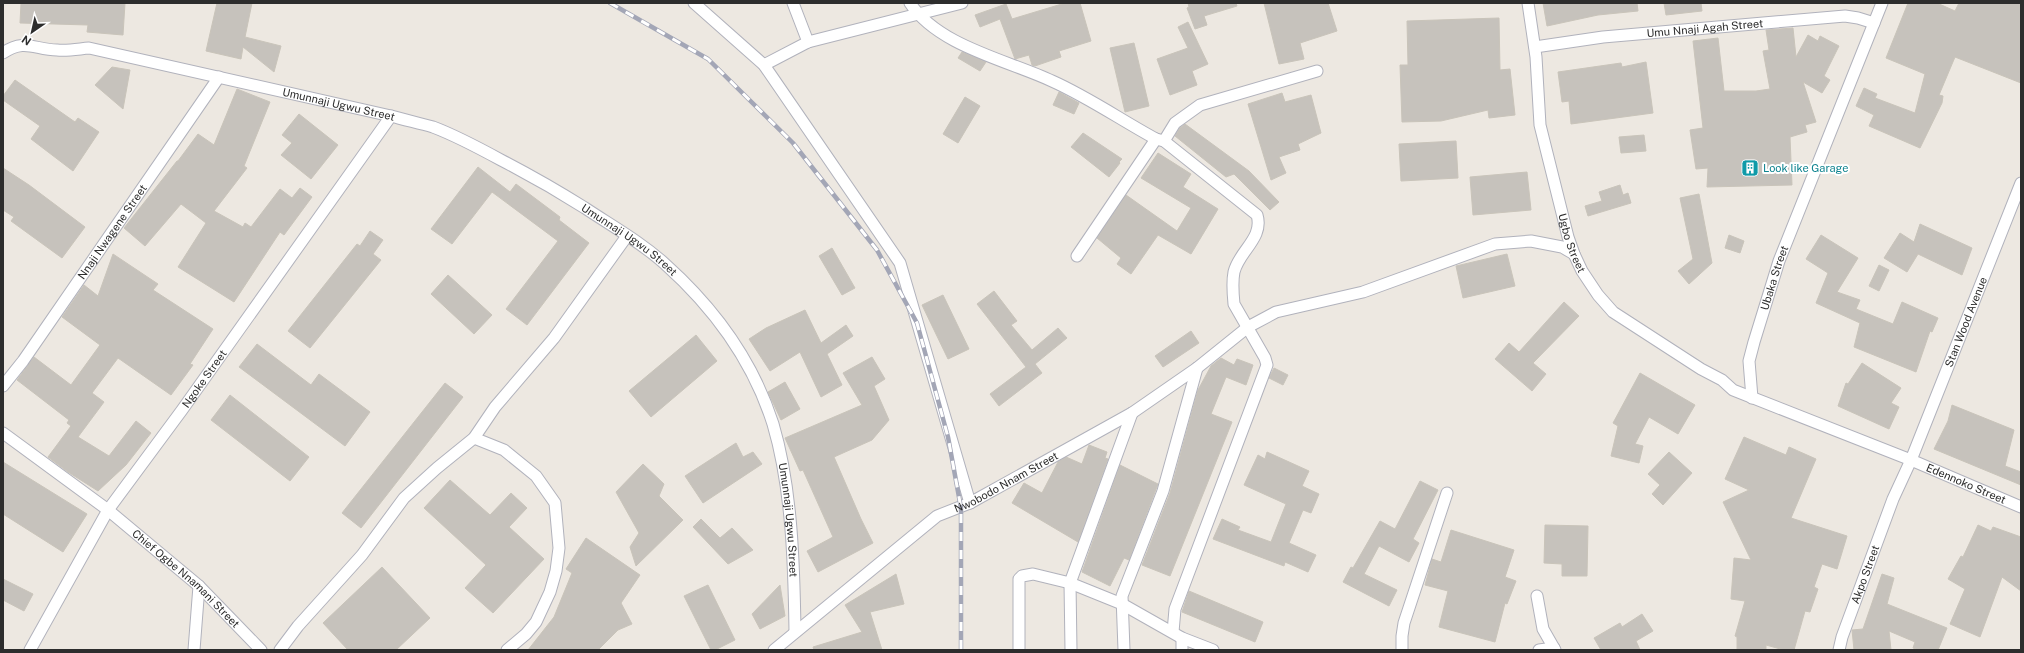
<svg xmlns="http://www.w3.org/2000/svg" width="2024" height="653" font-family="'Public Sans',sans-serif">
<rect width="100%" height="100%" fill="#ede8e1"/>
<g fill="#c6c2bc" stroke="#c9c4ba">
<path d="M 21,3 L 125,3 L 123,35 L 87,32 L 88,25 L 20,23 Z"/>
<path d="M 217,3 L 252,3 L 245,37 L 281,46 L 274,72 L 243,47 L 241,59 L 206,51 Z"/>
<path d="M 1065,3 L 1080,3 L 1091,41 L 1059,51 L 1061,57 L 1035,66 L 1032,65 L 1029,55 L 1015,59 L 1000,19 L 980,27 L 975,15 L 1006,4 L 1012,19 Z"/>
<path d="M 1188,3 L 1236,3 L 1237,6 L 1204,16 L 1207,25 L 1195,29 L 1187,8 L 1189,7 Z"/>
<path d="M 1264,3 L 1328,3 L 1337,31 L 1300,43 L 1304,59 L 1279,64 Z"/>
<path d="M 1543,3 L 1637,3 L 1638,11 L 1598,15 L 1547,26 Z"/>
<path d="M 1664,3 L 1701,3 L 1702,11 L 1666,15 Z"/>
<path d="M 1908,3 L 1937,3 L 1955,11 L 1959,3 L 2021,3 L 2021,83 L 1955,57 L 1939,95 L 1943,96 L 1942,103 L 1920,148 L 1869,126 L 1874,115 L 1856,106 L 1864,88 L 1877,94 L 1875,98 L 1915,113 L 1925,74 L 1886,58 Z"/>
<path d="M 1499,18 L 1500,70 L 1510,69 L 1515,115 L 1489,118 L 1488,110 L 1441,121 L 1402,122 L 1400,65 L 1408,65 L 1407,21 Z"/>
<path d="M 1188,22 L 1208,64 L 1192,71 L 1197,85 L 1170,95 L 1157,59 L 1188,48 L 1178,27 Z"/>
<path d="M 1793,28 L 1796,57 L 1808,35 L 1818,41 L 1820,36 L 1839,46 L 1824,76 L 1830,80 L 1822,93 L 1803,82 L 1816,122 L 1805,125 L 1807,132 L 1790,137 L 1792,185 L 1707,187 L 1708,168 L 1696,169 L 1690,130 L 1703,128 L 1693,41 L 1718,38 L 1724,91 L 1756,91 L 1770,89 L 1763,51 L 1769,50 L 1766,30 Z"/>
<path d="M 1134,43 L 1149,106 L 1125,112 L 1110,48 Z"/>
<path d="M 962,52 L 986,62 L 980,71 L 958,58 Z"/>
<path d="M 1646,62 L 1653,113 L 1571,124 L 1569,101 L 1562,102 L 1558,72 L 1621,63 L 1622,67 Z"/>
<path d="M 112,67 L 130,70 L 123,109 L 95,85 Z"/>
<path d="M 15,80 L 75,122 L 78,118 L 99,132 L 73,171 L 31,139 L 40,126 L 3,100 L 3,96 Z"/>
<path d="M 237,89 L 270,102 L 244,166 L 247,168 L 214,211 L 243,227 L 245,223 L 251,227 L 280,189 L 292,198 L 300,188 L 312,197 L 284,235 L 280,232 L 234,302 L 178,267 L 206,223 L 181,204 L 145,246 L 124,228 L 177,161 L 178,161 L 198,134 L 214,145 Z"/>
<path d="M 1059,92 L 1079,103 L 1074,114 L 1053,105 Z"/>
<path d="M 1282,93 L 1285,102 L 1311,95 L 1321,133 L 1298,144 L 1300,150 L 1279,157 L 1286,173 L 1271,180 L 1248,104 Z"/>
<path d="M 965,97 L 980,106 L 958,143 L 943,134 Z"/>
<path d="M 299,114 L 338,145 L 311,179 L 281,155 L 292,143 L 282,135 Z"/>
<path d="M 1185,124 L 1249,171 L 1279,202 L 1270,210 L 1234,174 L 1226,177 L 1175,136 L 1180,128 Z"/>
<path d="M 1083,133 L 1122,159 L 1119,162 L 1120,163 L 1109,177 L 1071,147 Z"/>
<path d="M 1644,135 L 1646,151 L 1621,153 L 1619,137 Z"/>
<path d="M 1456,141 L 1458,178 L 1401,181 L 1399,144 Z"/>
<path d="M 1158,153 L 1191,174 L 1183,187 L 1218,209 L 1191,254 L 1158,235 L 1131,274 L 1117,264 L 1121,258 L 1097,238 L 1126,195 L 1177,231 L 1191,208 L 1141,178 Z"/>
<path d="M 478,167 L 510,192 L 516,184 L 560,217 L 559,220 L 589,243 L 527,325 L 506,309 L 558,241 L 492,192 L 452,244 L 431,229 Z"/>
<path d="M 3,168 L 29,185 L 85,227 L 62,258 L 11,221 L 14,217 L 3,210 Z"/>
<path d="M 1527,172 L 1531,210 L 1473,215 L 1470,177 Z"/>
<path d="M 1620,185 L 1623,195 L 1628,193 L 1631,203 L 1588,216 L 1585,206 L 1602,201 L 1599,192 Z"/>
<path d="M 1699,194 L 1712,263 L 1689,284 L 1678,271 L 1693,259 L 1680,198 Z"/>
<path d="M 1920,224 L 1972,248 L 1962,275 L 1918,254 L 1907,272 L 1884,258 L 1900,233 L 1914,242 Z"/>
<path d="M 370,231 L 383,240 L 373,254 L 381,260 L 310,348 L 288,331 L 357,244 L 360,246 Z"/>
<path d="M 1729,235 L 1744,241 L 1740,253 L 1725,248 Z"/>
<path d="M 1821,235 L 1858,258 L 1837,292 L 1860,300 L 1856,309 L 1893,324 L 1902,302 L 1938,318 L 1932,332 L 1930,331 L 1916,372 L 1854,347 L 1860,323 L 1816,303 L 1828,273 L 1806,259 Z"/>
<path d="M 832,248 L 855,288 L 842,295 L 819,256 Z"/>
<path d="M 113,254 L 158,284 L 153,290 L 213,329 L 190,364 L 193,365 L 171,395 L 118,358 L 92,393 L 104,402 L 78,437 L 109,456 L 136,421 L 151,433 L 126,465 L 98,491 L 68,472 L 48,457 L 71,426 L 67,423 L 69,420 L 17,380 L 34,357 L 71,385 L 100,345 L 62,317 L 84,285 L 98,296 Z"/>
<path d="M 1507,254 L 1515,286 L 1463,298 L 1456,266 Z"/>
<path d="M 1879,265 L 1889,270 L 1879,291 L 1869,286 Z"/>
<path d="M 448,275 L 492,315 L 474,334 L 431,294 Z"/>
<path d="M 994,291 L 1017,321 L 1011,325 L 1032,350 L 1058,328 L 1067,338 L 1035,364 L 1042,373 L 999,406 L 990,394 L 1026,367 L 977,304 Z"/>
<path d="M 943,295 L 969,349 L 948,359 L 922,305 Z"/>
<path d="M 1564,302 L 1579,316 L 1533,363 L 1546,374 L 1532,391 L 1495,359 L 1509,343 L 1519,352 Z"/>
<path d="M 805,310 L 821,343 L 846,325 L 853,336 L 827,354 L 842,385 L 821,397 L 800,352 L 770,371 L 749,339 L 766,328 Z"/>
<path d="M 1191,331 L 1199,343 L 1163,367 L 1155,356 Z"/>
<path d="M 696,335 L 717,361 L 651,417 L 629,391 Z"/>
<path d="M 257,344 L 311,385 L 319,374 L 370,412 L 345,446 L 239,367 Z"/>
<path d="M 872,357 L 885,379 L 874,386 L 889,420 L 872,440 L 834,457 L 861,519 L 873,543 L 818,572 L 807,551 L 833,537 L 803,470 L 800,471 L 785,438 L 862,405 L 843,373 Z"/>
<path d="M 1221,358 L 1234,365 L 1237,359 L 1253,365 L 1246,385 L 1226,377 L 1211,414 L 1232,422 L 1170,576 L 1142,565 L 1170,493 L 1198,390 L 1211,366 Z"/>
<path d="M 1862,363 L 1901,388 L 1891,403 L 1899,407 L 1889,429 L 1838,406 L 1846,383 L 1848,384 Z"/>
<path d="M 1274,368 L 1288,375 L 1283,385 L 1269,378 Z"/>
<path d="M 1640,373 L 1695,405 L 1678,434 L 1649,417 L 1635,444 L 1643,446 L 1639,463 L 1611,456 L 1618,426 L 1613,423 Z"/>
<path d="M 785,382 L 800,409 L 781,420 L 768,392 Z"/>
<path d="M 445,383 L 463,397 L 361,528 L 342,513 Z"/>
<path d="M 230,395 L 309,457 L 290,481 L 211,420 Z"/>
<path d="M 1952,405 L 2014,430 L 2005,466 L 2021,472 L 2021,485 L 1934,449 L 1948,421 Z"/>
<path d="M 1744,437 L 1786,455 L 1789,447 L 1816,459 L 1791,518 L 1847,536 L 1837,569 L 1822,564 L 1814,587 L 1818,589 L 1810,612 L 1805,611 L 1794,650 L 1784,650 L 1766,645 L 1766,650 L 1737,650 L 1737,637 L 1735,636 L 1745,601 L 1731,599 L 1734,558 L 1751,560 L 1723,502 L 1749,490 L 1725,479 Z"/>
<path d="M 736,443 L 743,457 L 753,452 L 762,464 L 703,503 L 685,476 Z"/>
<path d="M 1089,445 L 1107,452 L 1105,458 L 1108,459 L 1078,542 L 1012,503 L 1024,483 L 1042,493 L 1058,462 L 1066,457 L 1082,464 Z"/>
<path d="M 1267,452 L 1309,471 L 1302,486 L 1319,494 L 1311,513 L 1303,510 L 1289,543 L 1316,555 L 1308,572 L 1285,562 L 1284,566 L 1213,539 L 1222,519 L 1240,527 L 1238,530 L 1271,542 L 1286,504 L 1244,485 L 1258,455 L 1265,459 Z"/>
<path d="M 1669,452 L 1692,473 L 1663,505 L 1652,494 L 1660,485 L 1648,474 Z"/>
<path d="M 3,462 L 87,514 L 63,552 L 3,514 Z"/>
<path d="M 643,464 L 664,484 L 659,496 L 683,520 L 636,566 L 630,547 L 639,533 L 616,492 Z"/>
<path d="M 1120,465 L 1158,484 L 1129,560 L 1124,558 L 1110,586 L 1082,572 Z"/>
<path d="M 450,480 L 490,515 L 511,493 L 527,508 L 509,527 L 544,559 L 493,613 L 465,588 L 486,565 L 424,508 Z"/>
<path d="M 1420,481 L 1438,490 L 1413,539 L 1419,543 L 1409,562 L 1379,546 L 1364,574 L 1397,590 L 1389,606 L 1343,582 L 1351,567 L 1353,568 L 1380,521 L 1395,529 Z"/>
<path d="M 701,519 L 720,538 L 732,528 L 753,550 L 728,564 L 693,527 Z"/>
<path d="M 1545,525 L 1588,526 L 1587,576 L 1562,576 L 1562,564 L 1544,563 Z"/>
<path d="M 1978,525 L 1991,531 L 1993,527 L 2021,537 L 2021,591 L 2002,577 L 1980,637 L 1950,624 L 1965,589 L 1948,579 L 1961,556 L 1963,557 Z"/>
<path d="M 1451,530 L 1514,550 L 1505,577 L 1516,581 L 1507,604 L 1505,603 L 1495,642 L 1439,627 L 1448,591 L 1425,585 L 1432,559 L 1441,562 Z"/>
<path d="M 586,538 L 640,575 L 621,603 L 632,624 L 618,630 L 598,650 L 528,650 L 554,617 L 572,573 L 566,569 Z"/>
<path d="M 382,567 L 430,618 L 396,650 L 348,650 L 323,623 Z"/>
<path d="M 896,574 L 904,604 L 870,612 L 882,650 L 814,650 L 813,647 L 862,632 L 845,605 Z"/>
<path d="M 1882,574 L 1894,578 L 1887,604 L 1947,628 L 1938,650 L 1919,650 L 1913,648 L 1915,642 L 1889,631 L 1891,650 L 1854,650 L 1852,630 L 1863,629 Z"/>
<path d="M 3,579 L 33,594 L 24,611 L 3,600 Z"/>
<path d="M 708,585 L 735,640 L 715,650 L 711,650 L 684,596 Z"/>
<path d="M 780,585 L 785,616 L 760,629 L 752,614 Z"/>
<path d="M 1189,591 L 1263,622 L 1255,642 L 1182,612 Z"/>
<path d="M 1642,614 L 1653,631 L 1636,641 L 1640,650 L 1601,650 L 1594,638 L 1620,623 L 1622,627 Z"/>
</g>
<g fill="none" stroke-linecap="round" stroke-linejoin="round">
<g stroke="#b1b2bc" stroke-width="13">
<g id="minor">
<path d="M 694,3 L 764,65 L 900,263 L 970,503"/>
<path d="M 793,3 L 808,42"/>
<path d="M 910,3 C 938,46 1007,60 1052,81 C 1088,97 1121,120 1156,139 L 1164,141 L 1257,215 C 1264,238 1239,251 1234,272 C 1232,282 1233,294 1234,304 L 1265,358 L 1267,365 L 1175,609 L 1173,632"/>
<path id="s1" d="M 1528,3 L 1536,57 L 1540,125 L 1568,237 L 1574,254 L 1582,271 L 1598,295 L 1613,312 L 1701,369 L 1722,380 L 1733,390 L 1911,460 L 2021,507"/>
<path id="s2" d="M 1535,47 L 1603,37 L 1845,16 L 1858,18 L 1874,23"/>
<path id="s3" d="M 3,53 C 25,38 35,50 57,50 C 68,51 78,49 89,48 L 391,116 C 405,120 419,123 433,127 C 457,136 479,148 501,160 C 530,175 558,191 585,208 C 612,226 641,242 665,264 C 713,307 753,361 773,424 C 792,488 794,564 795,631"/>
<path d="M 764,65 L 808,42 L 962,3"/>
<path d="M 1164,141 L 1175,123 L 1200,105 L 1317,71"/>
<path d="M 1077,256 L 1156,139"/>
<path id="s4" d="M 3,386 L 23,361 L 219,77"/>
<path id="s5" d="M 1752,398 L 1749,361 L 1754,342 L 1779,261 L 1882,3"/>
<path id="s6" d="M 3,433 L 108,510 L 199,586 L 261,650"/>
<path d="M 474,438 L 504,450 L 536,476 L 555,503 L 559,548 L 556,571 L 550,592 L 536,622 L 526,634 L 507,650"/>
<path d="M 1537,596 L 1543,629 L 1555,650"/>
<path id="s7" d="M 30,650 L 108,510 L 182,410 L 391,116"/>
<path d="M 194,650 L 199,586"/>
<path d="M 280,650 L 298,626 L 362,555 L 404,498 L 437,468 L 474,438 L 495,407 L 554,338 L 627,236"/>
<path id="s8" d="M 774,650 L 937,516 L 970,503 L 1132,413 L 1197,368 L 1248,327 L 1276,312 L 1363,292 L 1495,244 L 1531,241 L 1562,247 L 1574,254"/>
<path d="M 1019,650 L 1019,579 L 1022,576 L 1033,574 L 1070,583 L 1122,604 L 1182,638 L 1213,650"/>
<path d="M 1071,650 L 1070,583 L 1132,413"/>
<path d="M 1124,650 L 1122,596 L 1163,491 L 1197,368"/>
<path d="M 1182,650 L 1182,638"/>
<path d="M 1402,650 L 1402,636 L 1404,623 L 1447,493"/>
<path d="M 1539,650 L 1554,648"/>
<path id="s9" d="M 1839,650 L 1842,637 L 1893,499 L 1911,460 L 2021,183"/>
</g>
</g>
<use href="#minor" stroke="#fff" stroke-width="11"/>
<g stroke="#a3a6b6" stroke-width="4.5">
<path id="rail" d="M 610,3 L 708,59 L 793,143 L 877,250 L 917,323 L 948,437 L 961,508 L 961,650"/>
</g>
<use href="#rail" stroke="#fff" stroke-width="3" stroke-dasharray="9" stroke-linecap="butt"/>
</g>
<defs>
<g id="building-square" transform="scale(0.9)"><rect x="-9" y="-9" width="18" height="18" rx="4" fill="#0f9aa8" stroke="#fff"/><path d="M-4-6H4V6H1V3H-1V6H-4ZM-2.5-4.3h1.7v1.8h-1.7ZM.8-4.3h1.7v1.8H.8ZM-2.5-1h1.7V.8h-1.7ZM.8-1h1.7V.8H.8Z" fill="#fff"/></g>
</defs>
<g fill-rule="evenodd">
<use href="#building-square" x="1750" y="168"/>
</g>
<g text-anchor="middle" stroke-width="4" stroke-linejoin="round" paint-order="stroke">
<g font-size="11" fill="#2d2d2d" stroke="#fff">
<text dy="4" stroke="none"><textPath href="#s2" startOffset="171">Umu Nnaji Agah Street</textPath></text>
<text dy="4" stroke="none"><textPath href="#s3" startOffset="344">Umunnaji Ugwu Street</textPath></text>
<text dy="4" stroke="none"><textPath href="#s4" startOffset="189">Nnaji Nwagene Street</textPath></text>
<text dy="4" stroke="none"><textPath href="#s3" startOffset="668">Umunnaji Ugwu Street</textPath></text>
<text dy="4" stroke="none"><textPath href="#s1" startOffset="245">Ugbo Street</textPath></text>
<text dy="4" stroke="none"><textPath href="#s5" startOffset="124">Ubaka Street</textPath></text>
<text dy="4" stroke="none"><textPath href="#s9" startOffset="352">Stan Wood Avenue</textPath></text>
<text dy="4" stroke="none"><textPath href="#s7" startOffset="323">Ngoke Street</textPath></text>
<text dy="4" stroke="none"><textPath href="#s8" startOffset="288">Nwobodo Nnam Street</textPath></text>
<text dy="4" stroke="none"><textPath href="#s1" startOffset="721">Edennoko Street</textPath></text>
<text dy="4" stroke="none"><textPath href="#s3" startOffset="1004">Umunnaji Ugwu Street</textPath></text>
<text dy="4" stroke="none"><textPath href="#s9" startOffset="80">Akpo Street</textPath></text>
<text dy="4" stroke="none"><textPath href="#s6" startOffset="234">Chief Ogbe Nnamani Street</textPath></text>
</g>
<g font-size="11" fill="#0d838f" stroke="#fff" text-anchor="start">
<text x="1763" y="172">Look like Garage</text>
</g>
</g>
<rect width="2024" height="653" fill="none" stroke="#2d2d2d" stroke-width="8"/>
<g transform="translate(32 32) rotate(214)" stroke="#ffffff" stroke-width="3" paint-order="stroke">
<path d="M0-3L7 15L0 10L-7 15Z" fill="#2d2d2d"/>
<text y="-6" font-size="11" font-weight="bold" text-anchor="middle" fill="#2d2d2d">N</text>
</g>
</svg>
